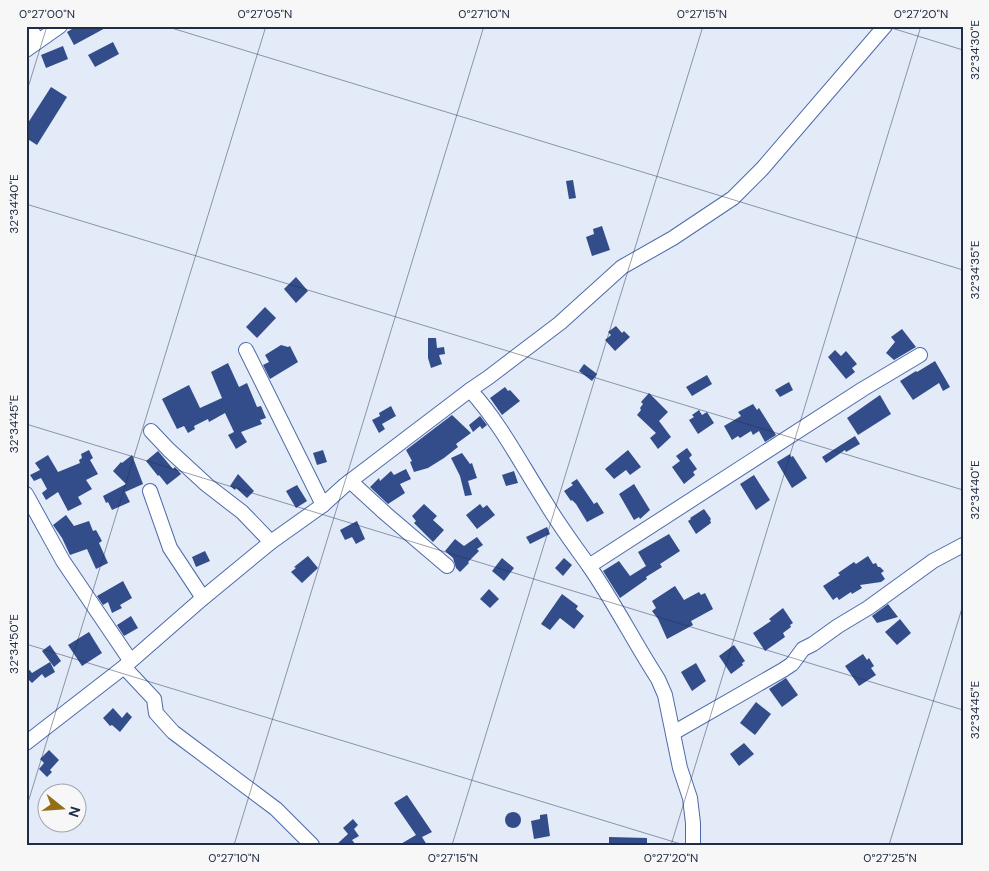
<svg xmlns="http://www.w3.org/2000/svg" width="989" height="871" font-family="'DM Sans',sans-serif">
<rect width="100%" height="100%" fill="#e3eaf8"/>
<g fill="#324d8a">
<path d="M 77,26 L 109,26 L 74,45 L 67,32 Z"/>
<path d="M 113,42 L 119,54 L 95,67 L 88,55 Z"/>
<path d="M 63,46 L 68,59 L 46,68 L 41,55 Z"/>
<path d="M 51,87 L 67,97 L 37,145 L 26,138 L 26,126 Z"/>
<path d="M 573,180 L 576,198 L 569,199 L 566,181 Z"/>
<path d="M 602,226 L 610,250 L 592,256 L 586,237 L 594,234 L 593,229 Z"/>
<path d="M 296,277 L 308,291 L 296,303 L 284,289 Z"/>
<path d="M 265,307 L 276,318 L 257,338 L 246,327 Z"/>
<path d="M 616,326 L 622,333 L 624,331 L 630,337 L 615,351 L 605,340 L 611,335 L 608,332 Z"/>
<path d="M 902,329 L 916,347 L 894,360 L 886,353 L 895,342 L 891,337 Z"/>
<path d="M 428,338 L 436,338 L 437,348 L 444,347 L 445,354 L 439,355 L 442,364 L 431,368 L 428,358 Z"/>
<path d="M 281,345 L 288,347 L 290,346 L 298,362 L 270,379 L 263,365 L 269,362 L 265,355 Z"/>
<path d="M 835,350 L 841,356 L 846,351 L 857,364 L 852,368 L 855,372 L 846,379 L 828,357 Z"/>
<path d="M 935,361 L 950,387 L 943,391 L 939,383 L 913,400 L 900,381 L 916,371 L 917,372 Z"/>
<path d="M 228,363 L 239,387 L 247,383 L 257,407 L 261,406 L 266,418 L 260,420 L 262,424 L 241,432 L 247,442 L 236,449 L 228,435 L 234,432 L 225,413 L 209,422 L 208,419 L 194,426 L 195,429 L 188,433 L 184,426 L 177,429 L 162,399 L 189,385 L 200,408 L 222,398 L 211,372 Z"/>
<path d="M 584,364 L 597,374 L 592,381 L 579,371 Z"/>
<path d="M 707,375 L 712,384 L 692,396 L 686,387 Z"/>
<path d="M 789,382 L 793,390 L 780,397 L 775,390 Z"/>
<path d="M 505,387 L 508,391 L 510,390 L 520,401 L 502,415 L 490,398 Z"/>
<path d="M 649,393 L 668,412 L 659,421 L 671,437 L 658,449 L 650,438 L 656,433 L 637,415 L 641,410 L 640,408 L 643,404 L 641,402 Z"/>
<path d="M 880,395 L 891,414 L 858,435 L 847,418 Z"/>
<path d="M 753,404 L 757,410 L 759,408 L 776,435 L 765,442 L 759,431 L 753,435 L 751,431 L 740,438 L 738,436 L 732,440 L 724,426 L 741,416 L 738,412 Z"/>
<path d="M 391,406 L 396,416 L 382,424 L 385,429 L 379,433 L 372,420 L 380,416 L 379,413 Z"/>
<path d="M 699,410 L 702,415 L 707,412 L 714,423 L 698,434 L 689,420 L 694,417 L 692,415 Z"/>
<path d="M 452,415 L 471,433 L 456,444 L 458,447 L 444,458 L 428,468 L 414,472 L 410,462 L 412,461 L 406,450 Z"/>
<path d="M 480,416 L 487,425 L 482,429 L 480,426 L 473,432 L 469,425 Z"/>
<path d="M 855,436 L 860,444 L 846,452 L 845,450 L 826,463 L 822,457 Z"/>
<path d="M 687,448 L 692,455 L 689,458 L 697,469 L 693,472 L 695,475 L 684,484 L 672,467 L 680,461 L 676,456 Z"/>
<path d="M 89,450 L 93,458 L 90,460 L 98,474 L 86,480 L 92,489 L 78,497 L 82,504 L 68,511 L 58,492 L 46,500 L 42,493 L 47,489 L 41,478 L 34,481 L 30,475 L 40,470 L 35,463 L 48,455 L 58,472 L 80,463 L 79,460 L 82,458 L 81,454 Z"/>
<path d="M 323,450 L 327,462 L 317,465 L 313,453 Z"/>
<path d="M 628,450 L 641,467 L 630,475 L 626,470 L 614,479 L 605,469 Z"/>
<path d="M 158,451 L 173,469 L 175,467 L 181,474 L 167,485 L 159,475 L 158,476 L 146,461 Z"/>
<path d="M 462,453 L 470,464 L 472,463 L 477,478 L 468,481 L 472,495 L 465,496 L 460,476 L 451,458 Z"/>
<path d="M 790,454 L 791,457 L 793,456 L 807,478 L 792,488 L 777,462 Z"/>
<path d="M 132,455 L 143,484 L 125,492 L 130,502 L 112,510 L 108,502 L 106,503 L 103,496 L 126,484 L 113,471 L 121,462 L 122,463 Z"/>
<path d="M 406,469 L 411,479 L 400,484 L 405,493 L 388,504 L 370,487 L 379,478 L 380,481 L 391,471 L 394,475 Z"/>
<path d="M 514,471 L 518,483 L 506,486 L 502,475 Z"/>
<path d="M 238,474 L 254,491 L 247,498 L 236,488 L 235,490 L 230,486 Z"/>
<path d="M 754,475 L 770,500 L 756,510 L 740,484 Z"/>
<path d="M 577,479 L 594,504 L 597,502 L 604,513 L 587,522 L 576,504 L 572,500 L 571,501 L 564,491 L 573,485 L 571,483 Z"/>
<path d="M 634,484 L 650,510 L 640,519 L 639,517 L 634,520 L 619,494 Z"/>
<path d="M 297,485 L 307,501 L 296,508 L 286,491 Z"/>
<path d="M 424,504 L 437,516 L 433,520 L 444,530 L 433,542 L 414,523 L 416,521 L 412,516 Z"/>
<path d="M 480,504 L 483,508 L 487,505 L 495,515 L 477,529 L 466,515 Z"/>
<path d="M 704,509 L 711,519 L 710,520 L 711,523 L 696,534 L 688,521 L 691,519 L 690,518 Z"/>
<path d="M 66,515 L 74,526 L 89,521 L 93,531 L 96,530 L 102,541 L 99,543 L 108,563 L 96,569 L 87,549 L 70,555 L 62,538 L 53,525 Z"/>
<path d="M 357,521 L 365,539 L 356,544 L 352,537 L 345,540 L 340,530 Z"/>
<path d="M 547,527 L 550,534 L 530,544 L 526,537 Z"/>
<path d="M 669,534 L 680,551 L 660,564 L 662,567 L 646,577 L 647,579 L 620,598 L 603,571 L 619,561 L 630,576 L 646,566 L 638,552 Z"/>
<path d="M 477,537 L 483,545 L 477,549 L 479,551 L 468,562 L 469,563 L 460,572 L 456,568 L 453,558 L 445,551 L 455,539 L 464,546 Z"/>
<path d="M 205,551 L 210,561 L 196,567 L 192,557 Z"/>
<path d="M 308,556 L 318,568 L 302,583 L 291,572 L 296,568 L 294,567 Z"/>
<path d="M 868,556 L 873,564 L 876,563 L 878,567 L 880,567 L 884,571 L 881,573 L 885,579 L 881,582 L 860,585 L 862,588 L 852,594 L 851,592 L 839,600 L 837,597 L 833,600 L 823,586 L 840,575 L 838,573 L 854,562 L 856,564 Z"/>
<path d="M 502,558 L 514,568 L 504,581 L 492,571 Z"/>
<path d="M 564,558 L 572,565 L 563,576 L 555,568 Z"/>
<path d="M 123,581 L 132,598 L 120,605 L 122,608 L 112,613 L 108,602 L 103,605 L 97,596 Z"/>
<path d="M 675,586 L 684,600 L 699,592 L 701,595 L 705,593 L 713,609 L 691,621 L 693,625 L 667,639 L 658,619 L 652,611 L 656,608 L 652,601 Z"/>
<path d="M 489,589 L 499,599 L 490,608 L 480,599 Z"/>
<path d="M 562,594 L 578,606 L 576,609 L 584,616 L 574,629 L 560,618 L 550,630 L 541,624 Z"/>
<path d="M 888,604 L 898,617 L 877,623 L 872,616 Z"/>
<path d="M 783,608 L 793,623 L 790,625 L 791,627 L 783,633 L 785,637 L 765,651 L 753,633 L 771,621 L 769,619 Z"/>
<path d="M 131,616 L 138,628 L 124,636 L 117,625 Z"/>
<path d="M 900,619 L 911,633 L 897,645 L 885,632 Z"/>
<path d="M 89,632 L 102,653 L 82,666 L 68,645 Z"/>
<path d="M 50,645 L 61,661 L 54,667 L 42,651 Z"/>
<path d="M 734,645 L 745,661 L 742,663 L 743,665 L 731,674 L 719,656 Z"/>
<path d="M 863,654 L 867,660 L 869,658 L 874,666 L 871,668 L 876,675 L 859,686 L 845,666 Z"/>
<path d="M 50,662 L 55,672 L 45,678 L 42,674 L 32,683 L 26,677 L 26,666 L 32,673 Z"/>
<path d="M 696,663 L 706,681 L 692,691 L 681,672 Z"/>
<path d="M 786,678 L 798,695 L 782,707 L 769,689 Z"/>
<path d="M 756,702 L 771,714 L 755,735 L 740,723 Z"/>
<path d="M 113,708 L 122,718 L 127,712 L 132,717 L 120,732 L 112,725 L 110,726 L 103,718 Z"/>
<path d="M 744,743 L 754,754 L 739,766 L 730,754 Z"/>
<path d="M 49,750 L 59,760 L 50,770 L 52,772 L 47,777 L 39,769 L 44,763 L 40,759 Z"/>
<path d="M 407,795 L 432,832 L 422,837 L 427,845 L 399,845 L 416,835 L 394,803 Z"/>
<circle cx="513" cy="820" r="8"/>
<path d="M 547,814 L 550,836 L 534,839 L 531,821 L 540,819 L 540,815 Z"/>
<path d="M 353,819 L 358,825 L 354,829 L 359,836 L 352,840 L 356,845 L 336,845 L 348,834 L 343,828 Z"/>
<path d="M 609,837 L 647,838 L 647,845 L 609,845 Z"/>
</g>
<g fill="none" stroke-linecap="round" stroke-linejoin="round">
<g stroke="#4d6baa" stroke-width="16">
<g id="minor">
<path d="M 29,26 L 38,41"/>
<path d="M 26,50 L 60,26"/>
<path d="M 246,350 L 323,505"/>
<path d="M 470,390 L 489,377 L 560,323 L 622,267 L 673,238 L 733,198 L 762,169 L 885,26"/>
<path d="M 151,431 L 169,450 L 207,485 L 242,512 L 271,542"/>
<path d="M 350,481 L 386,514 L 447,566"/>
<path d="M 150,491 L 170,548 L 203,598"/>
<path d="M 26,494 L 63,561 L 130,660"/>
<path d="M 589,566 L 863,389 L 920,355"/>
<path d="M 124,667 L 154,699 L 156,713 L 173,732 L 276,809 L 312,845"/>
<path d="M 673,733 L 783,670 L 792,664 L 803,649 L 813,644 L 838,626 L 868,608 L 933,561 L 963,545"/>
<path d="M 26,743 L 124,667 L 203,598 L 271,542 L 323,505 L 345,485 L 470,390 C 501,424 521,464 546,503 C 559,525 574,545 589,566 C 614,602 634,642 658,679 L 665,695 L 680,768 L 690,798 L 693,823 L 693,845"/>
</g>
</g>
<use href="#minor" stroke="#fff" stroke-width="14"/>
</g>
<path fill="none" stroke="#202d48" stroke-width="1" stroke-opacity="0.45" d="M 165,26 L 963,270M 885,26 L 963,50M 26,94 L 47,26M 26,204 L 963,490M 26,424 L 963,710M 26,644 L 684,845M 26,809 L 266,26M 234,845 L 484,26M 452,845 L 703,26M 671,845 L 921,26M 889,845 L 963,605"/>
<rect width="989" height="871" fill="none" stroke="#f7f7f7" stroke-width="55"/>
<g transform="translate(62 808) rotate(107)"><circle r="24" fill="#f7f7f7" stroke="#a1a6b1"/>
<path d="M0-4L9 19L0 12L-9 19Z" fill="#936e16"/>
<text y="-8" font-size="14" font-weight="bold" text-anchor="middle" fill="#202d48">N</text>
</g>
<rect x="28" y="28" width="934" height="816" fill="none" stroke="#202d48" stroke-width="2"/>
<g font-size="12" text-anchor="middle" fill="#202d48">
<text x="47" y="18">0°27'00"N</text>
<text x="265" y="18">0°27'05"N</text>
<text x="484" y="18">0°27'10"N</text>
<text x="702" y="18">0°27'15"N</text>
<text x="921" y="18">0°27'20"N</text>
<text transform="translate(975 50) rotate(-90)" y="4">32°34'30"E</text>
<text transform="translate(14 204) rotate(-90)" y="4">32°34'40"E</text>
<text transform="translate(975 270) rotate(-90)" y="4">32°34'35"E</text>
<text transform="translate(14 424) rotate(-90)" y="4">32°34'45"E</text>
<text transform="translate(975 490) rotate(-90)" y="4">32°34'40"E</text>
<text transform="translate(14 644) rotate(-90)" y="4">32°34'50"E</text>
<text transform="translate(975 710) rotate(-90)" y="4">32°34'45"E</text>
<text x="234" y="862">0°27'10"N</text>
<text x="453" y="862">0°27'15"N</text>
<text x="671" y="862">0°27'20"N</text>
<text x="890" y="862">0°27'25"N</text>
</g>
</svg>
